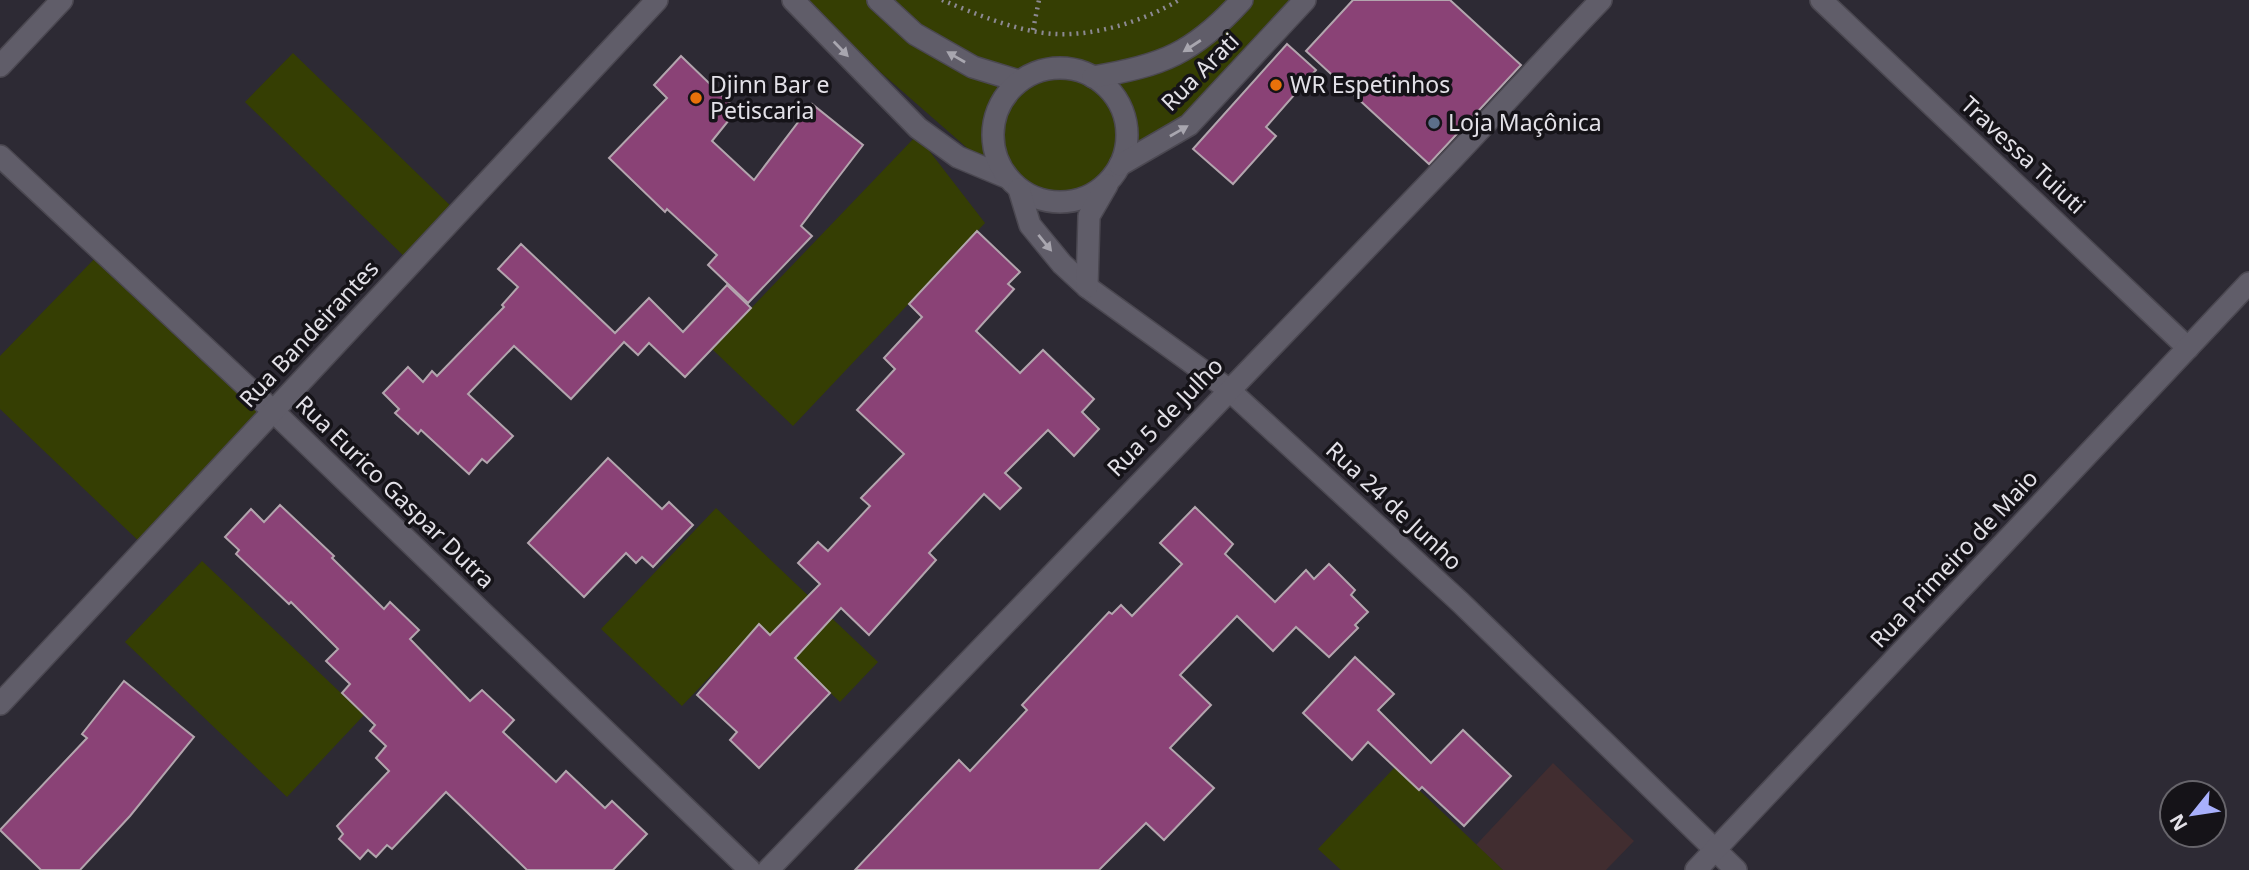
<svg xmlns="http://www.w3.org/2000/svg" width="2249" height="870" font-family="'Noto Sans',sans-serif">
<rect width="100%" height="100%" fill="#2d2a34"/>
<path fill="#412d30" d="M 1553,763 L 1634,841 L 1606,870 L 1503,870 L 1476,845 Z"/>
<g fill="#353e03">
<path d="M 798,0 L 1304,0 L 1187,123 L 1094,190 L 1075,198 L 1056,199 L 1036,195 L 1019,186 L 966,147 Z"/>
<path d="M 293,53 L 458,213 L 411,263 L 245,102 Z"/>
<path d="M 917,135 L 985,223 L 793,426 L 712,349 Z"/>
<path d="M 102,251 L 273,411 L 146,548 L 0,409 L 0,356 Z"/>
<path d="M 716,508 L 878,662 L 840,702 L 759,625 L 682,706 L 601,629 Z"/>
<path d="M 202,561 L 364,715 L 287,797 L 125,642 Z"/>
<path d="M 1395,767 L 1503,870 L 1341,870 L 1318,849 Z"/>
</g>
<g fill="#8a4276" stroke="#b3a5ae" stroke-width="2">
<path d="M 1353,0 L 1450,0 L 1521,65 L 1429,164 L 1306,51 Z"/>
<path d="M 1287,44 L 1316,70 L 1266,127 L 1276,136 L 1233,184 L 1193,149 Z"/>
<path d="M 681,56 L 737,110 L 712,141 L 754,180 L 812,104 L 863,145 L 801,226 L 812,236 L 748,303 L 708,265 L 717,255 L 667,209 L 665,212 L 609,158 L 667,98 L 654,85 Z"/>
<path d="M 977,231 L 1020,272 L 1008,284 L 1014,289 L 976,331 L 1020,373 L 1043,350 L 1094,399 L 1082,412 L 1099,429 L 1074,456 L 1048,430 L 1005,473 L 1021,488 L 1000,509 L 984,494 L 929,553 L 936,560 L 869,635 L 841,608 L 795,658 L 830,693 L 759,768 L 730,740 L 737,732 L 697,695 L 759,624 L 770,635 L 820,584 L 798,563 L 818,542 L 828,551 L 870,506 L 861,498 L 904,454 L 857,410 L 895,369 L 884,358 L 922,317 L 909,304 Z"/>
<path d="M 521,244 L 615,333 L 649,298 L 683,332 L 727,285 L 751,308 L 685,377 L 649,343 L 638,355 L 624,342 L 571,399 L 514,346 L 468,394 L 513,436 L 487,463 L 482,459 L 469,474 L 421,430 L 418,434 L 395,413 L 399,409 L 383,393 L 408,367 L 423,382 L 432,371 L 437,376 L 504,307 L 502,305 L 518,287 L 498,269 Z"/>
<path d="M 608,458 L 662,509 L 669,502 L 693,525 L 653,567 L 642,557 L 636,563 L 626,553 L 584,597 L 528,543 Z"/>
<path d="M 280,505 L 334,556 L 332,558 L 384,609 L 390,602 L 419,630 L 410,639 L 470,701 L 482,690 L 514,720 L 503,732 L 556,782 L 566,771 L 605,808 L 612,801 L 647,834 L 613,870 L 527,870 L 446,792 L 392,849 L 387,845 L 376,857 L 368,850 L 360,859 L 339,839 L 343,834 L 337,826 L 389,771 L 376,758 L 386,746 L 370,731 L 375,725 L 342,693 L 350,684 L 326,661 L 338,649 L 291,602 L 289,604 L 236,554 L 239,550 L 225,537 L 251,509 L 264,522 Z"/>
<path d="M 1195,507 L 1233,544 L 1225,554 L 1275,602 L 1306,570 L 1314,579 L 1329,564 L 1355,590 L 1351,595 L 1368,612 L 1355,625 L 1358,628 L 1329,657 L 1296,627 L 1273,651 L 1237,616 L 1180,675 L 1211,705 L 1170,748 L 1214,788 L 1164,840 L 1146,823 L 1099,870 L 855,870 L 959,760 L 970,771 L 1027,710 L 1022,705 L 1109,612 L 1112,614 L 1121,605 L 1132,616 L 1182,564 L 1160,543 Z"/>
<path d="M 1355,657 L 1394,694 L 1378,710 L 1431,763 L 1463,730 L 1511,776 L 1464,826 L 1422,787 L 1419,790 L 1368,742 L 1352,760 L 1303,713 Z"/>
<path d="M 124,681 L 194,737 L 130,816 L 80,870 L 41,870 L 0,830 L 87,738 L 82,734 Z"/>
</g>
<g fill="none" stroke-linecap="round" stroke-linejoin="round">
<g stroke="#4b4851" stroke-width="24">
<g id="minor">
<path d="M 793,0 L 918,128 L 958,157 L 1006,177"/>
<path d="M 878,0 L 915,34 L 973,67 L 1019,81"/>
<path d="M 1821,0 L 2188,348"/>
<path d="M 0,66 L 62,0"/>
<circle cx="1060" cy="135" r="67"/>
<path d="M 1093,77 C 1162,66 1194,53 1242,0"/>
<path d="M 0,156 L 273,411 L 750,870"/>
<path d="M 1120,165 L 1189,125 L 1305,0"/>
<path d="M 1019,189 L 1030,225 L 1062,264 L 1087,287 L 1228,389 L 1460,602 L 1736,870"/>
<path d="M 1087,287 L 1089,216 L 1107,185"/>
<path d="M 0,704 L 657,0"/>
<path d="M 768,870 C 990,638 1212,407 1435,177 C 1491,119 1545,58 1601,0"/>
<path d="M 1696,870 L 2249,283"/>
</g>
</g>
<g stroke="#8c8992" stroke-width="4.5" stroke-dasharray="2 5" stroke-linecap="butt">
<path d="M 942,0 C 976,14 1018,32 1055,34 C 1096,36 1144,21 1179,0"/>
<path d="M 1033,30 L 1039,0"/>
</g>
<use href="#minor" stroke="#605d69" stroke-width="21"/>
</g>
<defs><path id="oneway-solid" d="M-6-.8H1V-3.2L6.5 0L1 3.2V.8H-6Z" transform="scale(1.75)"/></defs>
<g fill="#a8a6af">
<use href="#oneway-solid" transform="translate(1192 46) rotate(147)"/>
<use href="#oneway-solid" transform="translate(841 49) rotate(46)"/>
<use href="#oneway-solid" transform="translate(956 57) rotate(-150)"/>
<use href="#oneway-solid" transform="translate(1179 131) rotate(-30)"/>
<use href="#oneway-solid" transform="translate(1045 243) rotate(51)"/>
</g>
<g fill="#e8710a" stroke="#151318" stroke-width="2.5">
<circle cx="1276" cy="85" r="7"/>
<circle cx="696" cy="98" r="7"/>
</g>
<circle fill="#5c6f8a" stroke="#151318" stroke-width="2.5" cx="1434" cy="123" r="7"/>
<g text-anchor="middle" stroke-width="7" stroke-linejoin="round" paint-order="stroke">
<g font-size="23" fill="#e3e1e8" stroke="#151318">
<text transform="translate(1200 72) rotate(-45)" y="8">Rua Arati</text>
<text transform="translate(2023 155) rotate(43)" y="8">Travessa Tuiuti</text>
<text transform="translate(309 334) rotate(-47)" y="8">Rua Bandeirantes</text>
<text transform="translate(1165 417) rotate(-46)" y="8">Rua 5 de Julho</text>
<text transform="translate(395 492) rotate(44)" y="8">Rua Eurico Gaspar Dutra</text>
<text transform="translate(1394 506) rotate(43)" y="8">Rua 24 de Junho</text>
<text transform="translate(1954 559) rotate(-47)" y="8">Rua Primeiro de Maio</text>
</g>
<g font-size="23" fill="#e3e1e8" stroke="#151318" text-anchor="start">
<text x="710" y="93">Djinn Bar e<tspan x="710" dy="26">Petiscaria</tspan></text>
<text x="1290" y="93">WR Espetinhos</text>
<text x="1448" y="131">Loja Maçônica</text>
</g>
</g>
<g transform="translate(2193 814) rotate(240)"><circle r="33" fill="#151318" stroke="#67656b" stroke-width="2"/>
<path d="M0-5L12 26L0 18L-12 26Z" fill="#a8b0fc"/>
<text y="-10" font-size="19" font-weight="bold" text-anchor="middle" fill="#e3e1e8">N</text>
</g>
</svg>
